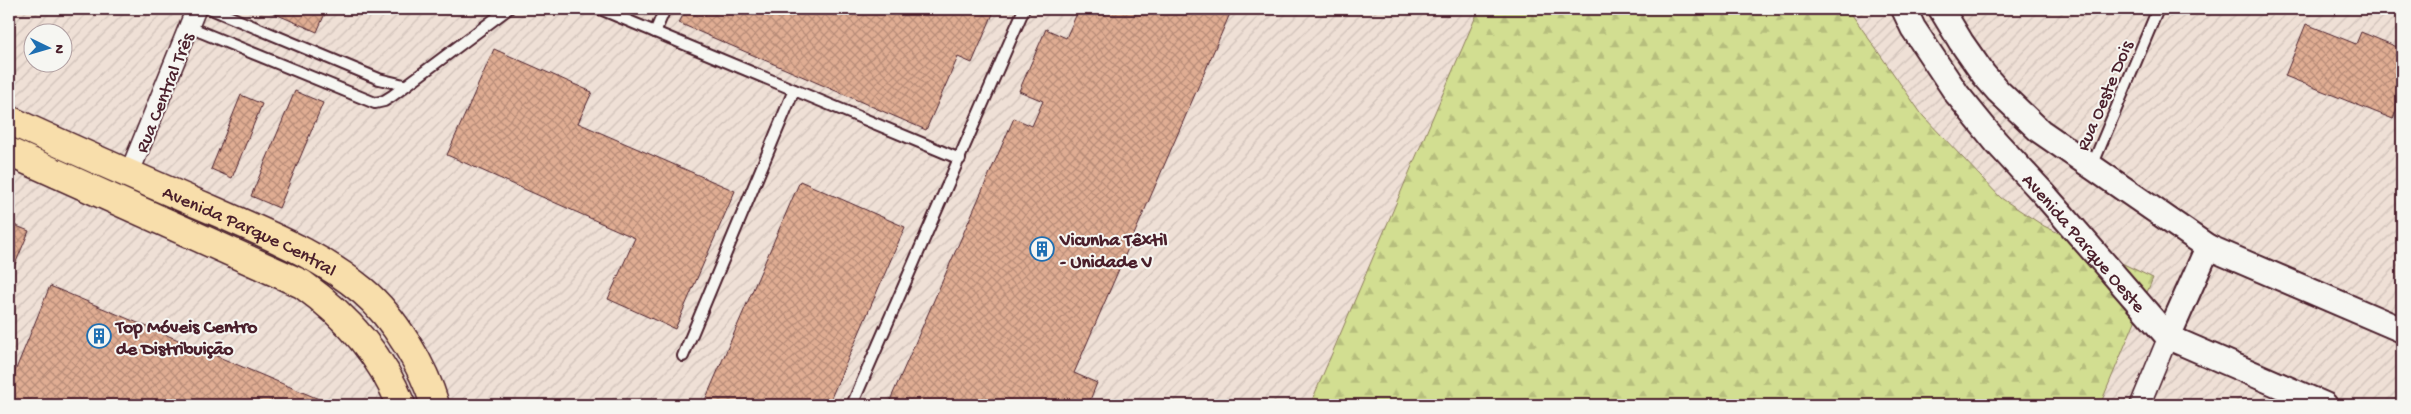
<svg xmlns="http://www.w3.org/2000/svg" width="2411" height="414" font-family="'Gochi Hand',sans-serif">
<defs>
<pattern id="industrial-furrows" width="10" height="10" patternUnits="userSpaceOnUse" patternTransform="scale(1.25)"><rect width="10" height="10" fill="#efe0d6"/><path d="M-1 1l2-2M0 10L10 0M9 11l2-2" fill="none" stroke="#cec0b8"/></pattern>
<pattern id="forest-firs" width="22" height="20" patternUnits="userSpaceOnUse" patternTransform="scale(1.25)"><rect width="22" height="20" fill="#d2de91"/><path d="M5 1l3.5 6h-7zM16 11l3.5 6h-7z" fill="#b6be7d"/></pattern>
<pattern id="building-cross-hatch" width="8" height="8" patternUnits="userSpaceOnUse" patternTransform="scale(1.25)"><rect width="8" height="8" fill="#e0ad93"/><path d="M0 0l8 8M0 8l8-8" fill="none" stroke="#b88c78"/></pattern>
</defs>
<rect width="100%" height="100%" fill="#f6f6f2"/>
<filter id="ink" filterUnits="userSpaceOnUse"><feTurbulence type="fractalNoise" baseFrequency=".02" numOctaves="2"/><feDisplacementMap in="SourceGraphic" scale="10" xChannelSelector="R" yChannelSelector="G"/><feConvolveMatrix kernelMatrix="1 2 1 2 8 2 1 2 1" color-interpolation-filters="sRGB"/></filter>
<g filter="url(#ink)">
<path fill="url(#industrial-furrows)" fill-rule="evenodd" d="M 9,9 L 2402,9 L 2402,405 L 9,405 ZM 32,32 L 62,32 L 62,62 L 32,62 Z"/>
<path fill="url(#forest-firs)" stroke="#8e7e5e" d="M 1479,9 L 1848,9 L 1923,116 L 2001,198 L 2044,226 L 2153,278 L 2100,405 L 1310,405 Z"/>
<g fill="url(#building-cross-hatch)" stroke="#4a1f2b">
<path d="M 264,9 L 327,9 L 317,32 Z"/>
<path d="M 686,9 L 995,9 L 972,63 L 958,57 L 926,130 L 679,23 Z"/>
<path d="M 1079,9 L 1232,9 L 1074,373 L 1097,383 L 1088,405 L 888,405 L 1014,118 L 1032,126 L 1043,101 L 1019,91 L 1046,29 L 1066,38 Z"/>
<path d="M 2306,24 L 2356,44 L 2361,32 L 2402,49 L 2402,95 L 2393,119 L 2285,76 Z"/>
<path d="M 494,49 L 592,92 L 578,123 L 735,191 L 675,329 L 608,299 L 635,238 L 447,155 Z"/>
<path d="M 295,91 L 323,103 L 279,208 L 251,196 Z"/>
<path d="M 241,95 L 262,104 L 232,178 L 211,169 Z"/>
<path d="M 800,181 L 905,227 L 828,405 L 703,405 Z"/>
<path d="M 9,223 L 29,231 L 9,279 Z"/>
<path d="M 50,286 L 333,405 L 9,405 L 9,386 Z"/>
</g>
<g fill="none" stroke-linecap="round" stroke-linejoin="round">
<g stroke="#4a1f2b" stroke-width="14">
<g id="service">
<path d="M 211,9 L 379,79 L 404,85"/>
<path d="M 600,9 L 960,159"/>
<path d="M 189,27 L 375,103 L 384,101 L 392,96 L 508,9"/>
<path d="M 655,32 L 665,9"/>
<path d="M 2092,166 L 2158,9"/>
<path d="M 683,356 L 794,90"/>
<path d="M 852,405 L 1024,9"/>
</g>
</g>
<g stroke="#4a1f2b" stroke-width="22">
<g id="minor">
<path d="M 129,174 L 196,9"/>
<path d="M 2140,405 L 2168,337"/>
</g>
</g>
<g stroke="#4a1f2b" stroke-width="28">
<g id="tertiary">
<path id="s1" d="M 1904,9 L 1913,28 L 1957,94 L 1996,142 L 2044,194 L 2168,337 L 2325,405"/>
<path d="M 1941,9 L 1961,42 L 1984,75 L 1998,91 L 2040,131 L 2208,247 L 2402,330"/>
<path d="M 2168,337 L 2208,247"/>
</g>
</g>
<g stroke="#4a1f2b" stroke-width="31">
<g id="primary">
<path id="s2" d="M 9,120 C 78,152 147,182 217,212 C 268,235 320,255 363,291 C 394,317 424,367 435,405"/>
<path d="M 9,152 L 302,284 C 345,315 382,356 401,405"/>
</g>
</g>
<use href="#service" stroke="#f6f6f2" stroke-width="10"/>
<use href="#minor" stroke="#f6f6f2" stroke-width="19"/>
<use href="#tertiary" stroke="#f6f6f2" stroke-width="24"/>
<use href="#primary" stroke="#f8deab" stroke-width="28"/>
</g>
</g>
<defs>
<g id="building-ring" transform="scale(1.25)"><circle r="9.5" fill="#f6f6f2" stroke="#1f6fb2" stroke-width="1.5"/><path d="M-4-6H4V6H1V3H-1V6H-4ZM-2.5-4.3h1.7v1.8h-1.7ZM.8-4.3h1.7v1.8H.8ZM-2.5-1h1.7V.8h-1.7ZM.8-1h1.7V.8H.8Z" fill="#1f6fb2"/></g>
</defs>
<g fill-rule="evenodd">
<use href="#building-ring" x="1042" y="249"/>
<use href="#building-ring" x="99" y="336"/>
</g>
<g text-anchor="middle" stroke-width="4" stroke-linejoin="round" paint-order="stroke">
<g font-size="19" fill="#4a1f2b" stroke="#f6f6f2">
<text transform="translate(163 92) rotate(-68)" y="7">Rua Central Três</text>
<text transform="translate(2103 95) rotate(-67)" y="7">Rua Oeste Dois</text>
<text dy="7" stroke="none"><textPath href="#s2" startOffset="265">Avenida Parque Central</textPath></text>
<text dy="7" stroke="none"><textPath href="#s1" startOffset="296">Avenida Parque Oeste</textPath></text>
</g>
<g font-size="19" font-weight="bold" fill="#4a1f2b" stroke="#f6f6f2" text-anchor="start">
<text x="1060" y="245">Vicunha Têxtil<tspan x="1060" dy="22">- Unidade V</tspan></text>
<text x="116" y="332">Top Móveis Centro<tspan x="116" dy="22">de Distribuição</tspan></text>
</g>
</g>
<rect width="2411" height="414" fill="none" stroke="#f6f6f2" stroke-width="30"/>
<rect x="15" y="15" width="2381" height="384" fill="none" stroke="#4a1f2b" stroke-width="2" filter="url(#ink)"/>
<g transform="translate(48 48) rotate(95)"><circle r="24" fill="#f6f6f2" stroke="#b1a0a2"/>
<path d="M0-4L9 19L0 12L-9 19Z" fill="#1f6fb2"/>
<text y="-8" font-size="14" font-weight="bold" text-anchor="middle" fill="#4a1f2b">N</text>
</g>
</svg>
